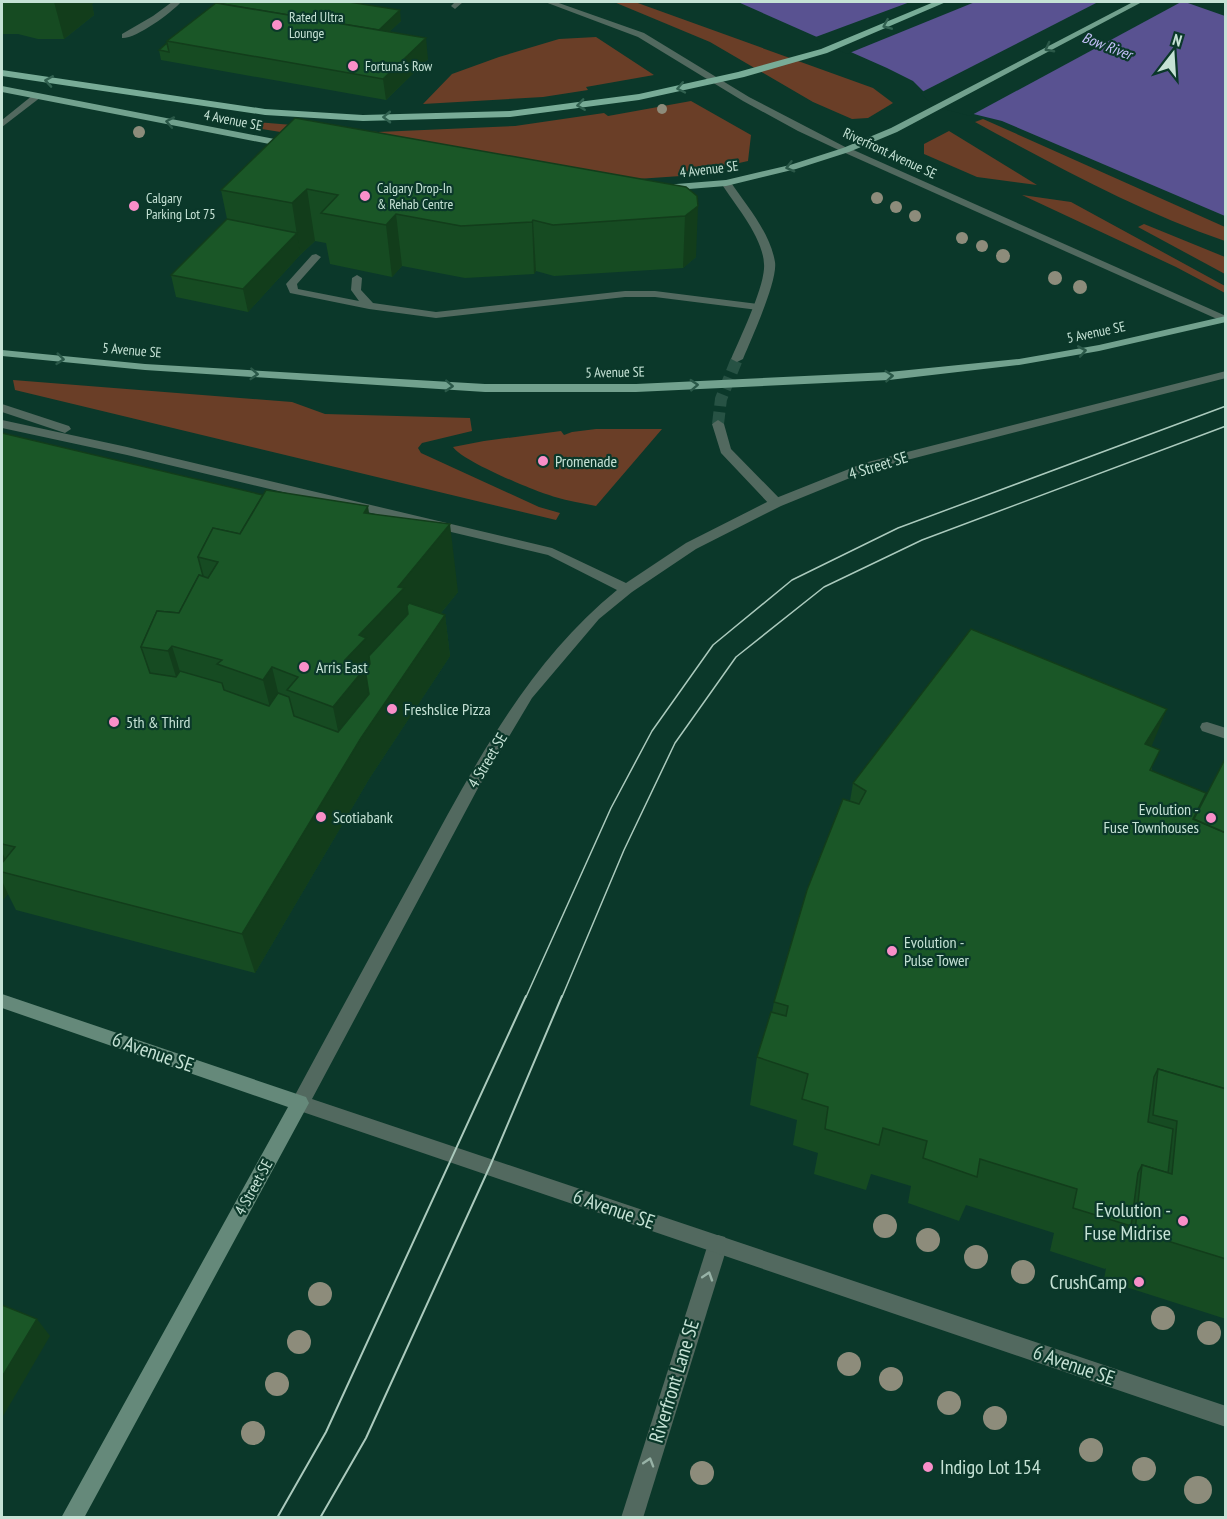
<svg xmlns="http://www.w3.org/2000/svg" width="1227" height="1519" font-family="'PT Sans Narrow',sans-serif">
<rect width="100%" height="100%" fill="#0b382a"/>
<g fill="#6a3e27">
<path d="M 614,2 L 635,2 L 873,88 L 893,103 L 868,118 L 852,119 L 813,102 L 710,42 Z"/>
<path d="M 596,37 L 654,75 L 586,87 L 588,90 L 543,97 L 423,104 L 452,74 L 499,57 L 559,39 Z"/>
<path d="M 691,101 L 751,135 L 748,161 L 681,176 L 593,182 L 250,127 L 256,122 L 378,132 L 515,126 L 604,113 L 608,116 Z"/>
<path d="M 983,119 L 1225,227 L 1225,241 C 1138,211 1056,166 975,122 Z"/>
<path d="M 949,131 L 1037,185 L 977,177 L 924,154 L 924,144 Z"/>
<path d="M 1022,195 L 1071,202 L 1225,286 L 1225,293 L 1176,267 Z"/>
<path d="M 1144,224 L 1225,257 L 1225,274 L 1138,227 Z"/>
<path d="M 13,380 L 292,402 L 325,414 L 470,418 L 472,431 L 422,443 L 418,448 L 421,453 L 539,507 L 560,513 L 556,520 L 15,390 Z"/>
<path d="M 596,429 L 662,429 L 596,506 C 583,503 568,501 555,497 C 536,492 462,461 453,447 L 484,441 L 561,431 L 564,435 L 572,432 Z"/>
</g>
<path fill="#595291" d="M 738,2 L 1185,2 L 1225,16 L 1225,216 L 1002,121 L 945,107 L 930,98 L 913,81 L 887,68 Z"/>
<g fill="#0b382a">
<path d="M 910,2 L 975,2 L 847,54 L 813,38 Z"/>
<path d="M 1098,2 L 1181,2 L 970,116 L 944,109 L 929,101 L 920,93 Z"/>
</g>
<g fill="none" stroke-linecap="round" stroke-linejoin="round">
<path stroke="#275244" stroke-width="12" stroke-dasharray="12 6" stroke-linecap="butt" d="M 718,424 L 721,399 L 737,359"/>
<g fill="#52695f" fill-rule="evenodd">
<path d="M 455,2 L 463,2 L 455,9 L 451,6 Z"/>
<path d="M 316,254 L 321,257 L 297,284 L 298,289 L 359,301 L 351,290 L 352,278 L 357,275 L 362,278 L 361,290 L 373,303 L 436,312 L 625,291 L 655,291 L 758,304 L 764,307 L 758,310 L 655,297 L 625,297 L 436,318 L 369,309 L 290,293 L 286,284 L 312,255 Z"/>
</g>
<g fill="#52695f" fill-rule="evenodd">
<path d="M 172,2 L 181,2 C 171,13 136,39 122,38 L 122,34 L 153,16 Z"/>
<path d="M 545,2 L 556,2 L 644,33 L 749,97 L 851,150 L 843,152 L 798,131 L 743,101 L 638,37 Z"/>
<path d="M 726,180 L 730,181 C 746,205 770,232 775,262 C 778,280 751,340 743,359 L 737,362 L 731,359 C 740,338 766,284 764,264 C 763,237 735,205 721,183 Z"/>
<path d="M 718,420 L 724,424 L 731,449 L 781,500 L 782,503 L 781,506 L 771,506 L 721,453 L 712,424 Z"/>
<path d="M 1207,722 L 1226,728 L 1226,739 L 1202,731 L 1200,727 L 1202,723 Z"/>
<path d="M 718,1235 L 725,1237 L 728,1244 L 643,1518 L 621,1518 L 708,1244 L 711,1237 Z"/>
</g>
<g fill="#52695f" fill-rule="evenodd">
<path d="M 33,95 L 41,97 L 2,127 L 2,120 Z"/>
<path d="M 843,148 L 849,148 L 1226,316 L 1226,323 L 843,152 Z"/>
<path d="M 1226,371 L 1226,378 L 872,469 L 781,506 L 696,549 L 632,592 L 599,619 L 532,698 L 477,790 L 312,1099 L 1226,1406 L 1226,1427 L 294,1109 L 291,1103 L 294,1097 C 335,1021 376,945 418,869 C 473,768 527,663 617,590 L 548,555 L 127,455 L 2,428 L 2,420 L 127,447 L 552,548 L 626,583 L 686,543 L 771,500 L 864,463 Z"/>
<path d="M 2,404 L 69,426 L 71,429 L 65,433 L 2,412 Z"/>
</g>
<path fill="#65897a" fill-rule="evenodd" d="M 2,994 L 300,1095 L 306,1097 L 309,1103 L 84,1518 L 61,1518 L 288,1107 L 2,1008 Z"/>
<g fill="#72a18e" fill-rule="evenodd">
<path d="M 1133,2 L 1142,2 L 897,132 L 849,152 L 796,169 L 726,186 L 664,191 L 659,188 L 664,185 L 726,180 L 790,165 L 843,148 L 891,128 Z"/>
<path d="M 2,86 L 290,142 L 295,145 L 290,148 L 2,92 Z"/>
<path d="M 1226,316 L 1226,322 L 1099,351 L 1019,365 L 889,380 L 636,392 L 485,392 L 145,370 L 2,356 L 2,350 L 145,364 L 485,384 L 636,384 L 889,372 L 1019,359 L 1099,345 Z"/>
</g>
<path fill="#78ac97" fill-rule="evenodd" d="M 934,2 L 946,2 L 827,53 L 744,77 L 639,100 L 510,117 L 363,121 L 265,115 L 2,76 L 2,70 L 265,109 L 363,115 L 510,111 L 639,94 L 738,72 L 821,49 Z"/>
<g stroke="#abcabd" stroke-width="1.5">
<path d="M 526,997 L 611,808 L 652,731 L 713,645 L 792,580 L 898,528 L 1226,406"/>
<path d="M 562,997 L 624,850 L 675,743 L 736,657 L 824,587 L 922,540 L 1226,426"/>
</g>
<g stroke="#abcabd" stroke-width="2">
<path d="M 277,1518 L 326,1432 L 526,996"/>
<path d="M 320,1518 L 366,1438 L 490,1166 L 562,996"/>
</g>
</g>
<g fill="#8d8c7b">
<circle cx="662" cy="109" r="5"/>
<circle cx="139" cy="132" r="6"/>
<circle cx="877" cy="198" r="6"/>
<circle cx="896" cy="207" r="6"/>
<circle cx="915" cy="216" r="6"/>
<circle cx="962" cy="238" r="6"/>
<circle cx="982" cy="246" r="6"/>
<circle cx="1003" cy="256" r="7"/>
<circle cx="1055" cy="278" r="7"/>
<circle cx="1080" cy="287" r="7"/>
<circle cx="885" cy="1226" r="12"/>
<circle cx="928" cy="1240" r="12"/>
<circle cx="976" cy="1257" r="12"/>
<circle cx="1023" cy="1272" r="12"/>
<circle cx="320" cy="1294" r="12"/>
<circle cx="1163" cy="1318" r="12"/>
<circle cx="1209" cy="1333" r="12"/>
<circle cx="299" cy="1342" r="12"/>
<circle cx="849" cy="1364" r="12"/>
<circle cx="891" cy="1379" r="12"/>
<circle cx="277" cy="1384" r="12"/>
<circle cx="949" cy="1403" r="12"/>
<circle cx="995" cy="1418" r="12"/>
<circle cx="253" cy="1433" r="12"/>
<circle cx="1091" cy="1450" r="12"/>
<circle cx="1144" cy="1469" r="12"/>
<circle cx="702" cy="1473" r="12"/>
<circle cx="1198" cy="1490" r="14"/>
</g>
<g fill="#164b22">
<path d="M 2,2 L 95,2 L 92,4 L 94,15 L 64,39 L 38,39 L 18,34 L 2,34 Z"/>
<path d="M 360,4 L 401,21 L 389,32 L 428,59 L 386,100 L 161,60 L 159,50 L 167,43 L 167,41 Z"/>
<path d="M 686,187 L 696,257 L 683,268 L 554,276 L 536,271 L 534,274 L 465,278 L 402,266 L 392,277 L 330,264 L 326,243 L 315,241 L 300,255 L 248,312 L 176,297 L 171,275 L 227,219 L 221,190 Z"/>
<path d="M 2,433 L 263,495 L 369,513 L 458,592 L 441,613 L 445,615 L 450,656 L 369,779 L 255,973 L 16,910 L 8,894 L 2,901 Z"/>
<path d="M 1152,747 L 1152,771 L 1196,814 L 1226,757 L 1226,1319 L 1104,1280 L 1106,1268 L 1105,1269 L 1050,1251 L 1054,1233 L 966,1205 L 959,1221 L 908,1203 L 911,1186 L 871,1174 L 866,1190 L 814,1174 L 818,1153 L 793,1145 L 797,1120 L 750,1105 L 757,1057 L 772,1012 L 774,1002 L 850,801 L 853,783 Z"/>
</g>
<g fill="#123d1b">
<path d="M 54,2 L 95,2 L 92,4 L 94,15 L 64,39 Z"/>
<path d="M 400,10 L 401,21 L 371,49 L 369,38 Z"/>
<path d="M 426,38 L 428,59 L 386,100 L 383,79 Z"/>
<path d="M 307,189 L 315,241 L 300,255 L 292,203 Z"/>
<path d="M 698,206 L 696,257 L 683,268 L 685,216 Z"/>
<path d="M 396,214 L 402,266 L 392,277 L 386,225 Z"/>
<path d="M 533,220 L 536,271 L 534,274 L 532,222 Z"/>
<path d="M 297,233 L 300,255 L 248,312 L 243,289 Z"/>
<path d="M 368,506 L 373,539 L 364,513 Z"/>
<path d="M 450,524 L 458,592 L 413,647 L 445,615 L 450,656 L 369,779 L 255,973 L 242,934 L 345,764 L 333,707 L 345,660 L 359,635 L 398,587 Z"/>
<path d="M 172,646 L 193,713 L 189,718 L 168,651 Z"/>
<path d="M 272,667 L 288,734 L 280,747 L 263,680 Z"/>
<path d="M 1167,709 L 1145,762 L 1145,744 Z"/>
<path d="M 2,852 L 13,875 L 2,872 Z"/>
<path d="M 2,881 L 8,894 L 2,901 Z"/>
<path d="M 37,1319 L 50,1336 L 2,1418 L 2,1377 Z"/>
</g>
<g fill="#1a5727" stroke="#123d1b" stroke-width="1.5">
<path d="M 219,2 L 349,2 L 400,10 L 379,30 L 217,3 Z"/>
<path d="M 216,3 L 426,38 L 383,79 L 167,41 Z"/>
<path d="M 167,43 L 169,52 L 159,50 Z"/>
<path d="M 295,118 L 686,187 L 697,196 L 698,206 L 685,216 L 553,225 L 533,220 L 532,222 L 461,226 L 396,214 L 386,225 L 321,213 L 338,195 L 307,189 L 292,203 L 221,190 Z"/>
<path d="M 227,219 L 297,233 L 243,289 L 171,275 Z"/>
<path d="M 2,433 L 263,495 L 240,534 L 213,528 L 198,557 L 203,576 L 199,575 L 179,613 L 157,611 L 141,647 L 150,673 L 176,677 L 180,671 L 222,683 L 224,690 L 269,706 L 278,693 L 289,697 L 294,716 L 338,732 L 369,694 L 365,669 L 370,664 L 369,656 L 408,614 L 407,606 L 409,603 L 445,615 L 361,738 L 242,934 L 2,872 L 2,863 L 15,847 L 2,844 Z"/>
<path d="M 266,490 L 368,506 L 364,513 L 450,524 L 398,587 L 404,588 L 359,635 L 366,638 L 345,660 L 365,668 L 333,707 L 287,690 L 298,677 L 272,667 L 263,680 L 217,664 L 222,660 L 172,646 L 168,651 L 141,647 L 157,611 L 179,613 L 199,575 L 208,578 L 218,562 L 198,557 L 213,528 L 240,534 Z"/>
<path d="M 971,629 L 1167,709 L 1145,744 L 1160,750 L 1150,770 L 1206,793 L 1193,819 L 1226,833 L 1226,1089 L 1158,1069 L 1154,1077 L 1148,1122 L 1173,1129 L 1168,1173 L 1142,1165 L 1138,1173 L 1131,1226 L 1073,1208 L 1077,1189 L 980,1159 L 977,1177 L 923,1158 L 927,1141 L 883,1128 L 879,1145 L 825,1129 L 828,1107 L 802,1099 L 808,1074 L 757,1057 L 771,1012 L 786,1016 L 788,1006 L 774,1002 L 807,890 L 843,799 L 859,804 L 866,791 L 853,783 Z"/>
<path d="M 1226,757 L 1226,833 L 1194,819 Z"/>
<path d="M 1158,1069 L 1226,1089 L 1226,1259 L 1135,1231 L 1142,1165 L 1172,1174 L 1177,1121 L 1153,1115 Z"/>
<path d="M 2,1305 L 37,1319 L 2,1377 Z"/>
</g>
<defs><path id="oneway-chevron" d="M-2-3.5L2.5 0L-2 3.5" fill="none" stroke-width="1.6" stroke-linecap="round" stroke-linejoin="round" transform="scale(1.5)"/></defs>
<g stroke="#316150">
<use href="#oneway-chevron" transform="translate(887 25) rotate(157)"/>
<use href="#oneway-chevron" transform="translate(49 81) rotate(-171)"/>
<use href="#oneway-chevron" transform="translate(681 88) rotate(168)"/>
<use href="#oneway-chevron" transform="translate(581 105) rotate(172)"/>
<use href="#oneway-chevron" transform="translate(387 117) rotate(179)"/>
</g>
<g stroke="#2a5848">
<use href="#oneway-chevron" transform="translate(1049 48) rotate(152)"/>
<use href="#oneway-chevron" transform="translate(170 122) rotate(-169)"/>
<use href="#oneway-chevron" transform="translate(790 167) rotate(165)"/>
<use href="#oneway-chevron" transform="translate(1082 351) rotate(-10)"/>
<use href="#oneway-chevron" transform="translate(60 359) rotate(6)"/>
<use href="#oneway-chevron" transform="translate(254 374) rotate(4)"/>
<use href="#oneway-chevron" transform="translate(889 376) rotate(-4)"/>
<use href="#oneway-chevron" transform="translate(694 385) rotate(-3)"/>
<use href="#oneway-chevron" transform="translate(449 386) rotate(3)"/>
</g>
<g stroke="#97b2a6">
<use href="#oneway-chevron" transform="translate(708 1276) rotate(-72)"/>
<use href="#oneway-chevron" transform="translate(649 1462) rotate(-73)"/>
</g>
<g fill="#f98fc9" stroke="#0b382a" stroke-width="2">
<circle cx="277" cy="25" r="6"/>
<circle cx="353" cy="66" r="6"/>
<circle cx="365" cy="196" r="6"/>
<circle cx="134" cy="206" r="6"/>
<circle cx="543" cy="461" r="6"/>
<circle cx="304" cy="667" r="6"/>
<circle cx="392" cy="709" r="6"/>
<circle cx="114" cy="722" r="6"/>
<circle cx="321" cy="817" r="6"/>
<circle cx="1211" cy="818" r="6"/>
<circle cx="892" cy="951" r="6"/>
<circle cx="1183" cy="1221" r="6"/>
<circle cx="1139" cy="1282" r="6"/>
<circle cx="928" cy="1467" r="6"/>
</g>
<g text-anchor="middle" stroke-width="4.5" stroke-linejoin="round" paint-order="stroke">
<g font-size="14" fill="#c5e2d5" stroke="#0b382a" text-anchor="start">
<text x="289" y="22">Rated Ultra<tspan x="289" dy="16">Lounge</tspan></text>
<text x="365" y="71">Fortuna's Row</text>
<text x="377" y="193">Calgary Drop-In<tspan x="377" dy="16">&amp; Rehab Centre</tspan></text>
<text x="146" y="203">Calgary<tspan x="146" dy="16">Parking Lot 75</tspan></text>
</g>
<g font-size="14" fill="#c5e2d5" stroke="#0b382a">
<text transform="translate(233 120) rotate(11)" y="5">4 Avenue SE</text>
<text transform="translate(890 153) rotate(25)" y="5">Riverfront Avenue SE</text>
<text transform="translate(709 169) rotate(-7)" y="5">4 Avenue SE</text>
<text transform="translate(1096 332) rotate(-12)" y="5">5 Avenue SE</text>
<text transform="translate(132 350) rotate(5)" y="5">5 Avenue SE</text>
<text transform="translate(615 372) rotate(-1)" y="5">5 Avenue SE</text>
</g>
<g font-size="15" font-style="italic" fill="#c2bff7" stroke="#0b382a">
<text transform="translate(1107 46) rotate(21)" y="5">Bow River</text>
</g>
<g font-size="16" fill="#c5e2d5" stroke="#0b382a" text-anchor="start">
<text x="555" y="467">Promenade</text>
<text x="316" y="673">Arris East</text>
<text x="404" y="715">Freshslice Pizza</text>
<text x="126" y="728">5th &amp; Third</text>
<text x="1199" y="815" text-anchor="end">Evolution -<tspan x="1199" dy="18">Fuse Townhouses</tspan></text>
<text x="333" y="823">Scotiabank</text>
<text x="904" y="948">Evolution -<tspan x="904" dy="18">Pulse Tower</tspan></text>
</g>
<g font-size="16" fill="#c5e2d5" stroke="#0b382a">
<text transform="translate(878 465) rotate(-17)" y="6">4 Street SE</text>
<text transform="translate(487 760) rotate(-59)" y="6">4 Street SE</text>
<text transform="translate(253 1187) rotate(-61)" y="6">4 Street SE</text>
</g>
<g font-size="20" fill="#c5e2d5" stroke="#0b382a">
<text transform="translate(153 1052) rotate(19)" y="7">6 Avenue SE</text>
<text transform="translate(614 1209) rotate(19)" y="7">6 Avenue SE</text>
<text transform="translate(1074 1365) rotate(19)" y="7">6 Avenue SE</text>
<text transform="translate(674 1381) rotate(-73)" y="7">Riverfront Lane SE</text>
</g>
<g font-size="20" fill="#c5e2d5" stroke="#0b382a" text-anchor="end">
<text x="1171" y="1217">Evolution -<tspan x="1171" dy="23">Fuse Midrise</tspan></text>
<text x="1127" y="1289">CrushCamp</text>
<text x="940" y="1474" text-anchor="start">Indigo Lot 154</text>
</g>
</g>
<rect width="1227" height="1519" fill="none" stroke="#c5e2d5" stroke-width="6"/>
<g transform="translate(1173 54) rotate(17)" stroke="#0b382a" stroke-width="4.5" paint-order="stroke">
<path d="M0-4.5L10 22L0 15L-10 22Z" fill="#c5e2d5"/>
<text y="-9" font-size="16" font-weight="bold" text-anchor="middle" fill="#c5e2d5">N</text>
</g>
</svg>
